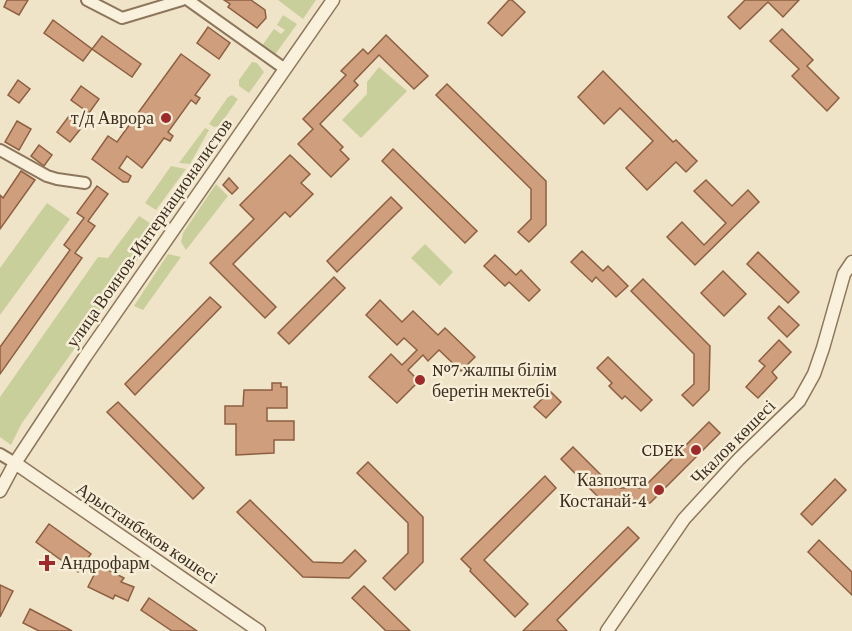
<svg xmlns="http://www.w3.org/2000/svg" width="852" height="631" font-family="'Crimson Pro',serif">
<rect width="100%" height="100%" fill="#f0e4c8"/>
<g fill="#c9cf9b">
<path d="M 278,0 L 316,0 L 303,19 Z"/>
<path d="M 283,15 L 297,24 L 274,56 L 261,47 L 274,29 L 281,34 L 285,30 L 277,25 Z"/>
<path d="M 252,62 L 257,63 L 264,72 L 249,93 L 239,86 L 239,80 Z"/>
<path d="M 379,67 L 407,91 L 361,138 L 342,120 L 367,94 L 367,82 Z"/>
<path d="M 232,95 L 238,99 L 219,126 L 214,127 L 209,124 L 228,97 Z"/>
<path d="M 205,128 L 209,130 L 190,164 L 179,163 Z"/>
<path d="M 195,162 L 200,164 L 163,216 L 158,213 Z"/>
<path d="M 171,166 L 186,169 L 156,210 L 145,203 Z"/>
<path d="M 216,184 L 228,196 L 186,250 L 181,242 L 183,233 Z"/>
<path d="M 47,203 L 70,219 L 0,315 L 0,268 Z"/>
<path d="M 139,216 L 159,229 L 22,423 L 11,445 L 0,437 L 0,397 L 98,257 L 108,258 Z"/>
<path d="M 425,244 L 453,272 L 440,286 L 411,258 Z"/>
<path d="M 168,254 L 181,257 L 143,310 L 134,306 Z"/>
</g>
<g fill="#cf9f7d" stroke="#8d5f41" stroke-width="1.5">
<path d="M 7,0 L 28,0 L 19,15 L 4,7 Z"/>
<path d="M 224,0 L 251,0 L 265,10 L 266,18 L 257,28 L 228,7 L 230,4 Z"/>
<path d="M 509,0 L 512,0 L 525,12 L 502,36 L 488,23 Z"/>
<path d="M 745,0 L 799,0 L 783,17 L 768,2 L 740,29 L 728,17 Z"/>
<path d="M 53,20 L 92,49 L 83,61 L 44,33 Z"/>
<path d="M 208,27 L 230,43 L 219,59 L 197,43 Z"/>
<path d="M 782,29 L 813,60 L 807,66 L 839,98 L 827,111 L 792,76 L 799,69 L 770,41 Z"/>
<path d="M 386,35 L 428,76 L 414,89 L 379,55 L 354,81 L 358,85 L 320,124 L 343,147 L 340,150 L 349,159 L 331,177 L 298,144 L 313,129 L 303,119 L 346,75 L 341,71 L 363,49 L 368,54 Z"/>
<path d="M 102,36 L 141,64 L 132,77 L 92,49 Z"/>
<path d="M 181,54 L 210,75 L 195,95 L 200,98 L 196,104 L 191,100 L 168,132 L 173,136 L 170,141 L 164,138 L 142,168 L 127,156 L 119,168 L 131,176 L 128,182 L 123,182 L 92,159 L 108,136 L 117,142 Z"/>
<path d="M 603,71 L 673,142 L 676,140 L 697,161 L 686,172 L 676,162 L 647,190 L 626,168 L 653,141 L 620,108 L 604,124 L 578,97 Z"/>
<path d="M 18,80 L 30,89 L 19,103 L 8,95 Z"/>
<path d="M 447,84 L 546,181 L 546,225 L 529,242 L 518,232 L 531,219 L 531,189 L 436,95 Z"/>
<path d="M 81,86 L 99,99 L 89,113 L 71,100 Z"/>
<path d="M 69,116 L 82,127 L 70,142 L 57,132 Z"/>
<path d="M 17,121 L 31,129 L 19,150 L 5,142 Z"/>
<path d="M 39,145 L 52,155 L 44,166 L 31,156 Z"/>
<path d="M 393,149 L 477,231 L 465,243 L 382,161 Z"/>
<path d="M 290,155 L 310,174 L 301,183 L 313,194 L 290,217 L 285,212 L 233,264 L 276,307 L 265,318 L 210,263 L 254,219 L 240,205 Z"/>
<path d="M 21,171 L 35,180 L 0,229 L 0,195 L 3,198 Z"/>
<path d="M 229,178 L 238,188 L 232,194 L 223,185 Z"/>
<path d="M 706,180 L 732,206 L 748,190 L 759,202 L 695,265 L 667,237 L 682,222 L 704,245 L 726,223 L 694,191 Z"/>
<path d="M 97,186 L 108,194 L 88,221 L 95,226 L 75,253 L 82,258 L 0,374 L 0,347 L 70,250 L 64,245 L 84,218 L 77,213 Z"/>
<path d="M 391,197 L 402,208 L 337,272 L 327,261 Z"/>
<path d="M 582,251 L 603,271 L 608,266 L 628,286 L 616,297 L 596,277 L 592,282 L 571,262 Z"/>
<path d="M 758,252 L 799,292 L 788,303 L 747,264 Z"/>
<path d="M 495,255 L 516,275 L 521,270 L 540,290 L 529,301 L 509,282 L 505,286 L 484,266 Z"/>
<path d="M 723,271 L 746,294 L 724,316 L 701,293 Z"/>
<path d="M 334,277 L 345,288 L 289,344 L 278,333 Z"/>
<path d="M 643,279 L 710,346 L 709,390 L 693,406 L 682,395 L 694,384 L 694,354 L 631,291 Z"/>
<path d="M 210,297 L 221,307 L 135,395 L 125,384 Z"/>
<path d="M 380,300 L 402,322 L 413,311 L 438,335 L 445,328 L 475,357 L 461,371 L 439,350 L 428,361 L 423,355 L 408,370 L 419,381 L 397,403 L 369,377 L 391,354 L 402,365 L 417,350 L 404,338 L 397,345 L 366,315 Z"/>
<path d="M 779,306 L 799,325 L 787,337 L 768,318 Z"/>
<path d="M 779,340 L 791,352 L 772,372 L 777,378 L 758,398 L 746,387 L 765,366 L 759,361 Z"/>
<path d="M 608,357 L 652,400 L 641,411 L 625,396 L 622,399 L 609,386 L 612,383 L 597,368 Z"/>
<path d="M 272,383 L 281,383 L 281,387 L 287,387 L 287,408 L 267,408 L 267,421 L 294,421 L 294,440 L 274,440 L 274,453 L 236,455 L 236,424 L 225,424 L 225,406 L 243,406 L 244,390 L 272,390 Z"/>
<path d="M 550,391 L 561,402 L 546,418 L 534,407 Z"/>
<path d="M 118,402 L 204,488 L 193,499 L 107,412 Z"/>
<path d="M 709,422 L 720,433 L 650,503 L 604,503 L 561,459 L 573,447 L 614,488 L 643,488 Z"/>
<path d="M 368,462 L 423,517 L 423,562 L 395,590 L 383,578 L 408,553 L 408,523 L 357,473 Z"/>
<path d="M 545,476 L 556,488 L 484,560 L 528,604 L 515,617 L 470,571 L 471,569 L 461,559 Z"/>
<path d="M 835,479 L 846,490 L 812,525 L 801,514 Z"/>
<path d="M 250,500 L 313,562 L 342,563 L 355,550 L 366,561 L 349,578 L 303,577 L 237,512 Z"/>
<path d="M 49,524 L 91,554 L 78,572 L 36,542 Z"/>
<path d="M 628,527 L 639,538 L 557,620 L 567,631 L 523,631 Z"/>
<path d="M 819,540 L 852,572 L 852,595 L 808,552 Z"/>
<path d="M 99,565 L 124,578 L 121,582 L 134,587 L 128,601 L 115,595 L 113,599 L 88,587 Z"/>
<path d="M 0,585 L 13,591 L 0,617 Z"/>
<path d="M 364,586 L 410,631 L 386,631 L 352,598 Z"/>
<path d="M 149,598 L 197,631 L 172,631 L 141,610 Z"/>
<path d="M 30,609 L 72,631 L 39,631 L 23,623 Z"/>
</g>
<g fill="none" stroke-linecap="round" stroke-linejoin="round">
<g stroke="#8d765c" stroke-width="14">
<g id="minor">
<path d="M 87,0 L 122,18 L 182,0"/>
<path d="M 188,0 L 285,69"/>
<path d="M 0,150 L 47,176 L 57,179 L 85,183"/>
<path d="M 0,454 L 15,463"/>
</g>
</g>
<g stroke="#8d765c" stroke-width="15">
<g id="tertiary">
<path d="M 15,463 L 259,631"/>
<path d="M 0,491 L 15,463 L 85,357 L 333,0"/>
<path d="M 607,631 L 684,519 L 739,459 L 799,401 L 814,374 L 823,348 L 844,274 L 852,262"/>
</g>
</g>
<use href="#minor" stroke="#faf1dc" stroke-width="10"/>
<use href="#tertiary" stroke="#faf1dc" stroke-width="12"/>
</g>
<g fill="#9e2a2b" stroke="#f7eed8" stroke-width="2">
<circle cx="166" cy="118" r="6"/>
<circle cx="420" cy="380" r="6"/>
<circle cx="696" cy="450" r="6"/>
<circle cx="659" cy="490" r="6"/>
<path d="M44 554h6v6h6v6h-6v6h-6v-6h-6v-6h6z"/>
</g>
<g text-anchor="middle" stroke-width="5" stroke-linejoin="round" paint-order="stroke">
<g font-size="18" fill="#3d2e20" stroke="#f7eed8" text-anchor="end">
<text x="154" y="124">т/д Аврора</text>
<text x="432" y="376" text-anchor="start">№7 жалпы білім<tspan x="432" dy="21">беретін мектебі</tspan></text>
<text x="684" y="456">CDEK</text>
<text x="647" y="486">Казпочта<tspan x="647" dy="21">Костанай-4</tspan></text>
<text x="60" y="569" text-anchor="start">Андрофарм</text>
</g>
<g font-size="18" fill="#3d2e20" stroke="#f7eed8">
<text transform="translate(149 233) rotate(-55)" y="6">улица Воинов-Интернационалистов</text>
<text transform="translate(733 442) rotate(-45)" y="6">Чкалов көшесі</text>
<text transform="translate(147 533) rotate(34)" y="6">Арыстанбеков көшесі</text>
</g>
</g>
</svg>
